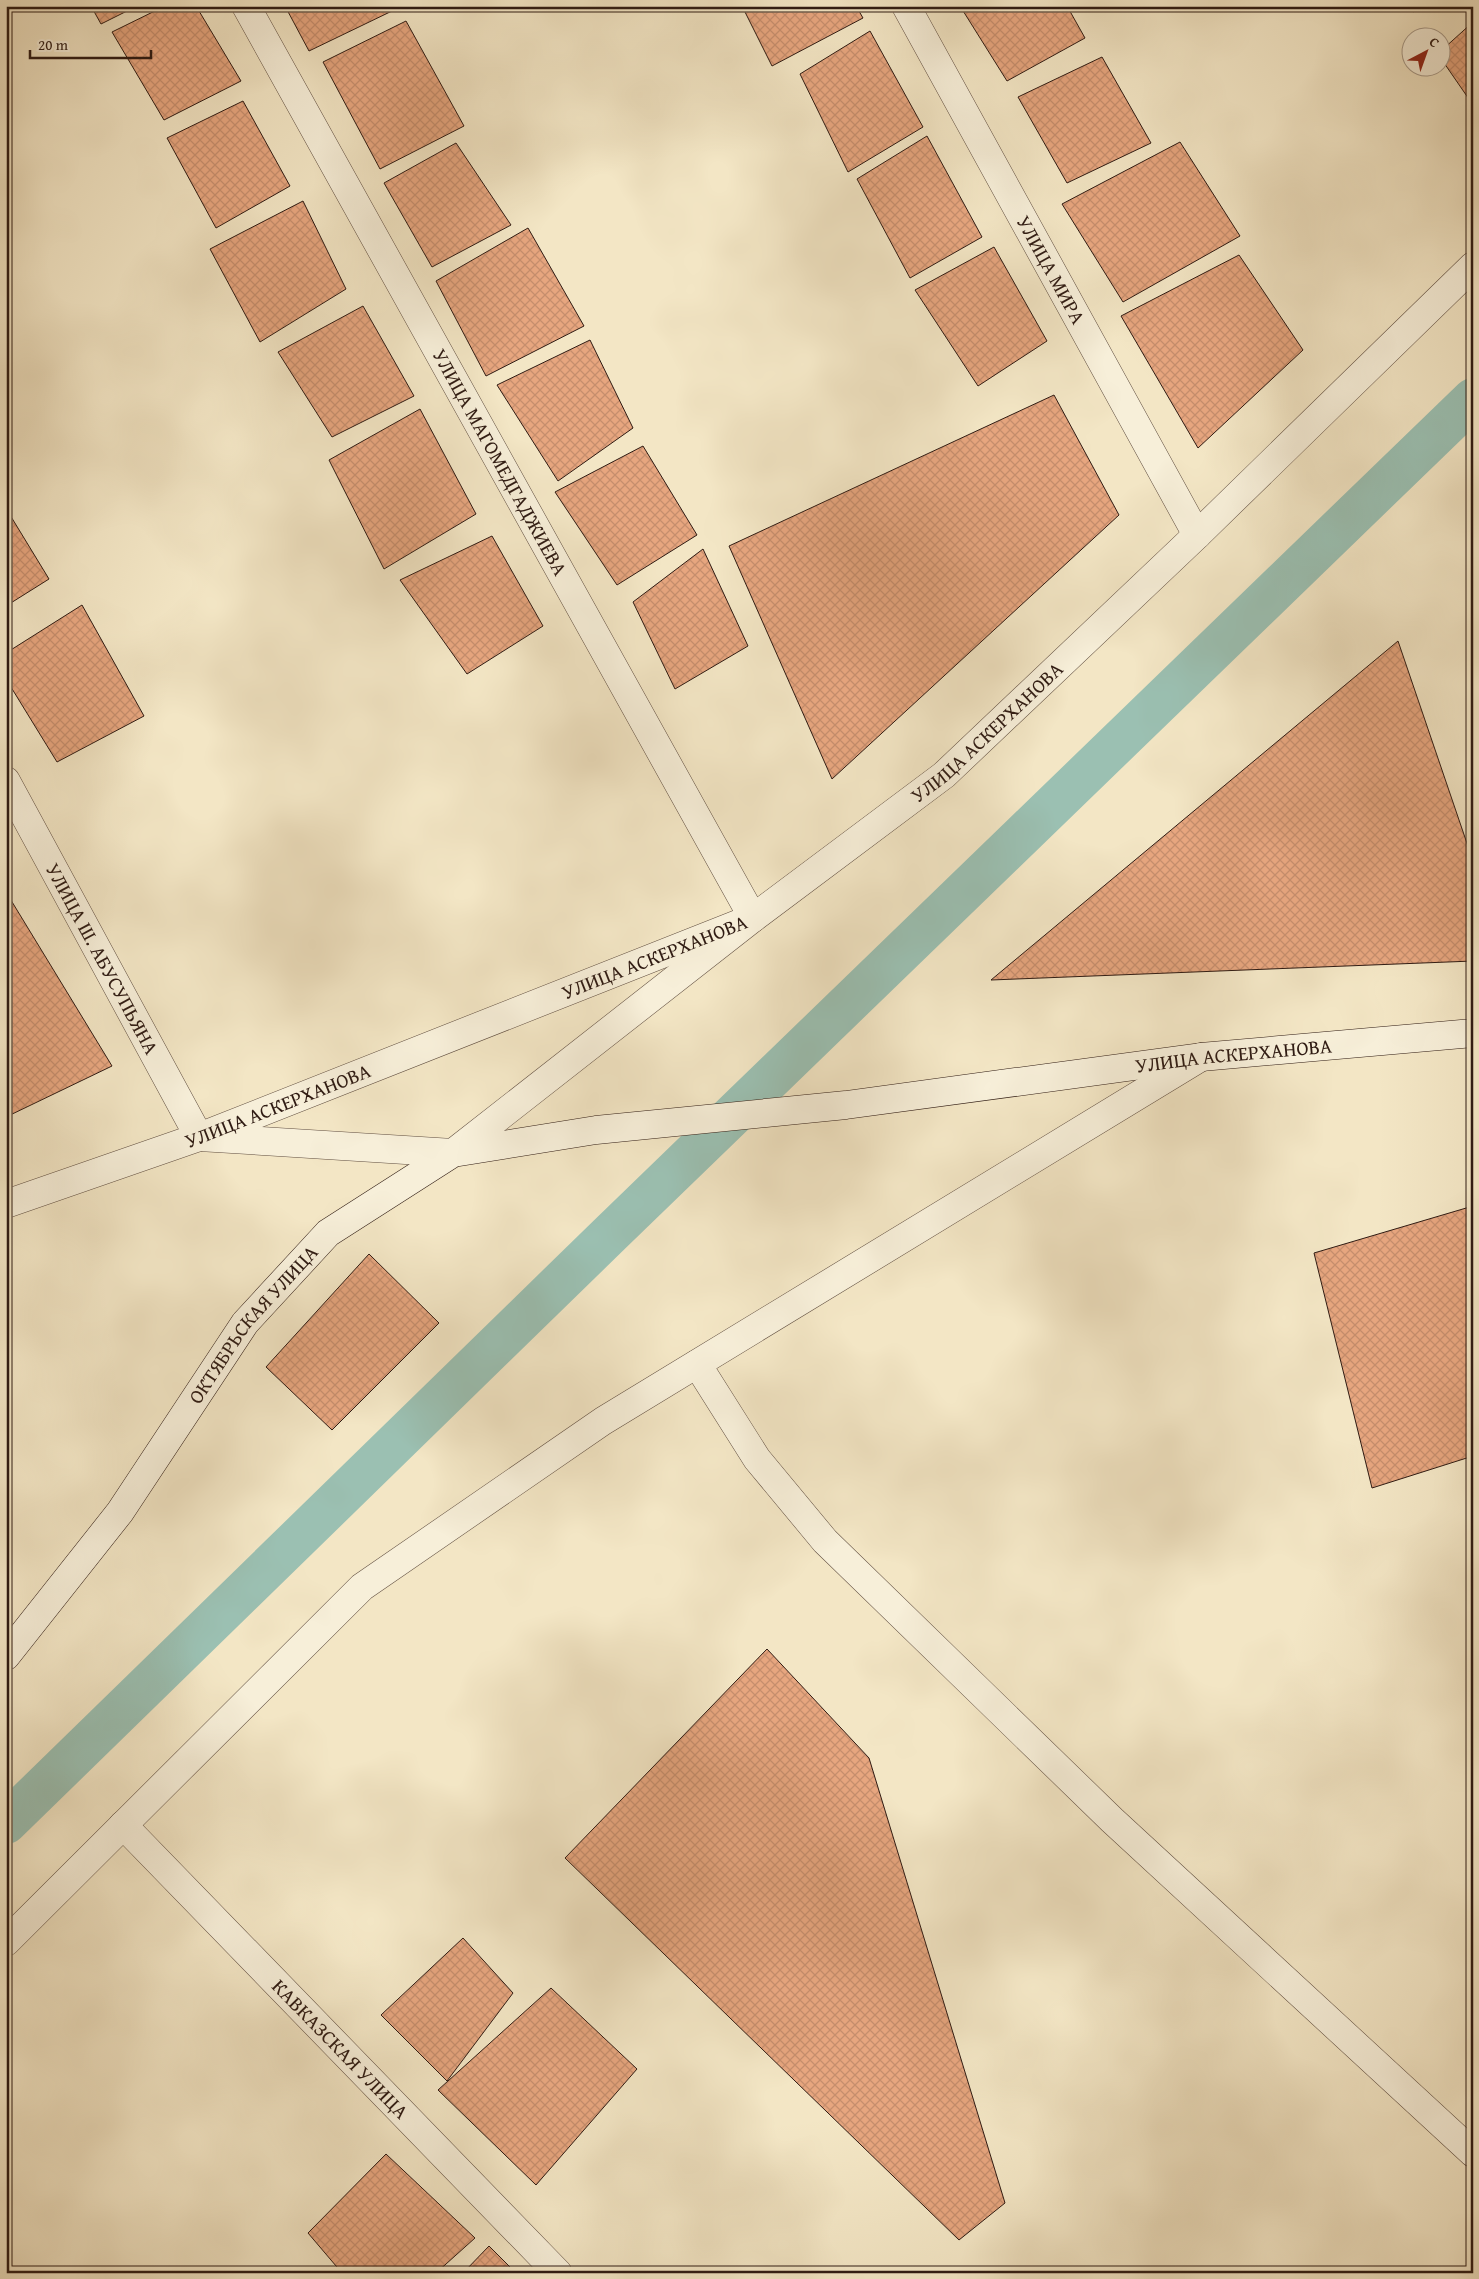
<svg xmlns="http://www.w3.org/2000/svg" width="1479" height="2279" font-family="'Gentium Book Plus',serif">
<defs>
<pattern id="building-cross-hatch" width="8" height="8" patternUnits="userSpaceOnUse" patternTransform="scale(1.25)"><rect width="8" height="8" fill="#e7a67f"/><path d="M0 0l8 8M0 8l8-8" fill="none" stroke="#c68e6d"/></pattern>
</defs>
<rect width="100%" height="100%" fill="#f3e6c5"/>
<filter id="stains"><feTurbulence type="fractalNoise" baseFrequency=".004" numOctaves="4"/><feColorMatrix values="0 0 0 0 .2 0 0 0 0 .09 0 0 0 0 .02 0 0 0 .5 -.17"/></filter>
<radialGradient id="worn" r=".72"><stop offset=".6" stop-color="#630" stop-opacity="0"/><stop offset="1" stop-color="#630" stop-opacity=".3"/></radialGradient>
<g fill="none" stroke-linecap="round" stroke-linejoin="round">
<path stroke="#9bc0b2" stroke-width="42" d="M 6,1823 L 609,1235 L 1473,399"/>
</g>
<g fill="url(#building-cross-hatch)" stroke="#2f1b13">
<path d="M 91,6 L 137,6 L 101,24 Z"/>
<path d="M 165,6 L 196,6 L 241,81 L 164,120 L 112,32 Z"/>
<path d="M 285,6 L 389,6 L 392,11 L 309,51 Z"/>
<path d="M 742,6 L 856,6 L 863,18 L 772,66 Z"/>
<path d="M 960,6 L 1067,6 L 1085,38 L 1007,81 Z"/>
<path d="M 1410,6 L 1422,6 L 1413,12 Z"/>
<path d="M 406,21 L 464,126 L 380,169 L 323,62 Z"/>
<path d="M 1473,22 L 1473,105 L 1442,60 L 1442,50 Z"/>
<path d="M 870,31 L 923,127 L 848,172 L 800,74 Z"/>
<path d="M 1102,57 L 1151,143 L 1067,183 L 1018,97 Z"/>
<path d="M 243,101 L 290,186 L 216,228 L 167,138 Z"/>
<path d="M 927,136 L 982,237 L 910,278 L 857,179 Z"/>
<path d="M 1180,142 L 1240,236 L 1123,302 L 1062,204 Z"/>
<path d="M 456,143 L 511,225 L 432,267 L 384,183 Z"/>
<path d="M 303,201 L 346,289 L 260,342 L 210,249 Z"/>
<path d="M 528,228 L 584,326 L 486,376 L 436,281 Z"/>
<path d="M 994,247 L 1047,341 L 978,386 L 915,290 Z"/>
<path d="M 1239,255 L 1303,350 L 1198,448 L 1121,316 Z"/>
<path d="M 363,306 L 414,396 L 332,437 L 278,352 Z"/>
<path d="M 590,340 L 633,428 L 558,481 L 497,385 Z"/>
<path d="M 1054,395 L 1119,515 L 832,779 L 729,546 Z"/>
<path d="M 420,409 L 476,514 L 384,569 L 329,460 Z"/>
<path d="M 643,446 L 697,535 L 617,585 L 555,492 Z"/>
<path d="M 10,515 L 49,579 L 6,606 L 6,517 Z"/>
<path d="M 492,536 L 543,626 L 467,674 L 400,580 Z"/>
<path d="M 703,549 L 748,646 L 675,689 L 633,602 Z"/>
<path d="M 82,605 L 144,716 L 57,762 L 6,679 L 6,653 Z"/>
<path d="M 1398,641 L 1473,861 L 1473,961 L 991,980 Z"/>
<path d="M 6,892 L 112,1066 L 6,1117 Z"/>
<path d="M 1473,1206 L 1473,1456 L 1372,1488 L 1314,1253 Z"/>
<path d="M 369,1254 L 439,1323 L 332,1430 L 266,1367 Z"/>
<path d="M 767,1649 L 869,1758 L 1005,2203 L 959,2240 L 565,1858 Z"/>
<path d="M 463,1938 L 513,1993 L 447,2081 L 381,2015 Z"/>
<path d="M 551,1988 L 637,2069 L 536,2185 L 438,2090 Z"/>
<path d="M 386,2154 L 475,2238 L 436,2273 L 342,2273 L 308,2233 Z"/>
<path d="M 489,2246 L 516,2273 L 463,2273 Z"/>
</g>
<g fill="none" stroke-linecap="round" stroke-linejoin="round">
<g stroke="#604e40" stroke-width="29">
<g id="street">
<path id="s1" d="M 906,6 L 1197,535"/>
<path id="s2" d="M 6,781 L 199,1137 L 453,1153 L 753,918 L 246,6"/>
<path id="s3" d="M 6,1204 L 199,1137 L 753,918 L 944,775 L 1197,535 L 1473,266"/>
<path d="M 697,1364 L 757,1459 L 825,1541 L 1112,1820 L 1473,2153"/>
<path id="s4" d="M 123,1825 L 558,2273"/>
<path d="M 6,1942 L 362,1587 L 603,1421 L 1201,1057"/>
</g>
</g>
<g stroke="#2f1b13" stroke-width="29">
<g id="secondary">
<path id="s5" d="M 6,1656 L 120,1512 L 245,1323 L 328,1233 L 453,1153 L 596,1130 L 846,1105 L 1201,1057 L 1473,1033"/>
</g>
</g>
<use href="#street" stroke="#f7efd9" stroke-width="28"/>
<use href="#secondary" stroke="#f7efd9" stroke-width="28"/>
</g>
<g text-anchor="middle" stroke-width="4" stroke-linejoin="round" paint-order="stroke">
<g font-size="20" fill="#2f1b13" stroke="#f7efd9">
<text dy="7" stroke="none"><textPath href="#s1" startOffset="301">УЛИЦА МИРА</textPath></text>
<text transform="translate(500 462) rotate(61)" y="7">УЛИЦА МАГОМЕДГАДЖИЕВА</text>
<text dy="7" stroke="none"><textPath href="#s3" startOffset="1099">УЛИЦА АСКЕРХАНОВА</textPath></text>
<text dy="7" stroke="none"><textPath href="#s3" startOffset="694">УЛИЦА АСКЕРХАНОВА</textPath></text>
<text dy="7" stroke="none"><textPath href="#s2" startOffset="202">УЛИЦА Ш. АБУСУПЬЯНА</textPath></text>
<text dy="7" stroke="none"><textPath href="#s5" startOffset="1468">УЛИЦА АСКЕРХАНОВА</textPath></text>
<text dy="7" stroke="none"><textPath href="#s3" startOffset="289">УЛИЦА АСКЕРХАНОВА</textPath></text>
<text dy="7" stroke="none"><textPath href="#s5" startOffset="414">ОКТЯБРЬСКАЯ УЛИЦА</textPath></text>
<text dy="7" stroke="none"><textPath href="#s4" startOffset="312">КАВКАЗСКАЯ УЛИЦА</textPath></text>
</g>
</g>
<rect width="1479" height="2279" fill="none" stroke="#f3e6c5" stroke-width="25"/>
<rect x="8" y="8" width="1464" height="2264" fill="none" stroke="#2f1b13" stroke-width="2.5"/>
<rect x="12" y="12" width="1454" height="2254" fill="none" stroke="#2f1b13"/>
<g transform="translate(1426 52) rotate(41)"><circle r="24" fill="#f7efd9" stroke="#a79a8a"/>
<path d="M0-4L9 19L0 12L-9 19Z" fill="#8f2418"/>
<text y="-8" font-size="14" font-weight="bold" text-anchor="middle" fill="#2f1b13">С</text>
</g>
<path d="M30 50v8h121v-8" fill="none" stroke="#2f1b13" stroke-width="2.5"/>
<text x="38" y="50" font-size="15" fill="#2f1b13" stroke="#f7efd9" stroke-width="4" paint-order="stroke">20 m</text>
<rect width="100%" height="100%" filter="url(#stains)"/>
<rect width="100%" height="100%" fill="url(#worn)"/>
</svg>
